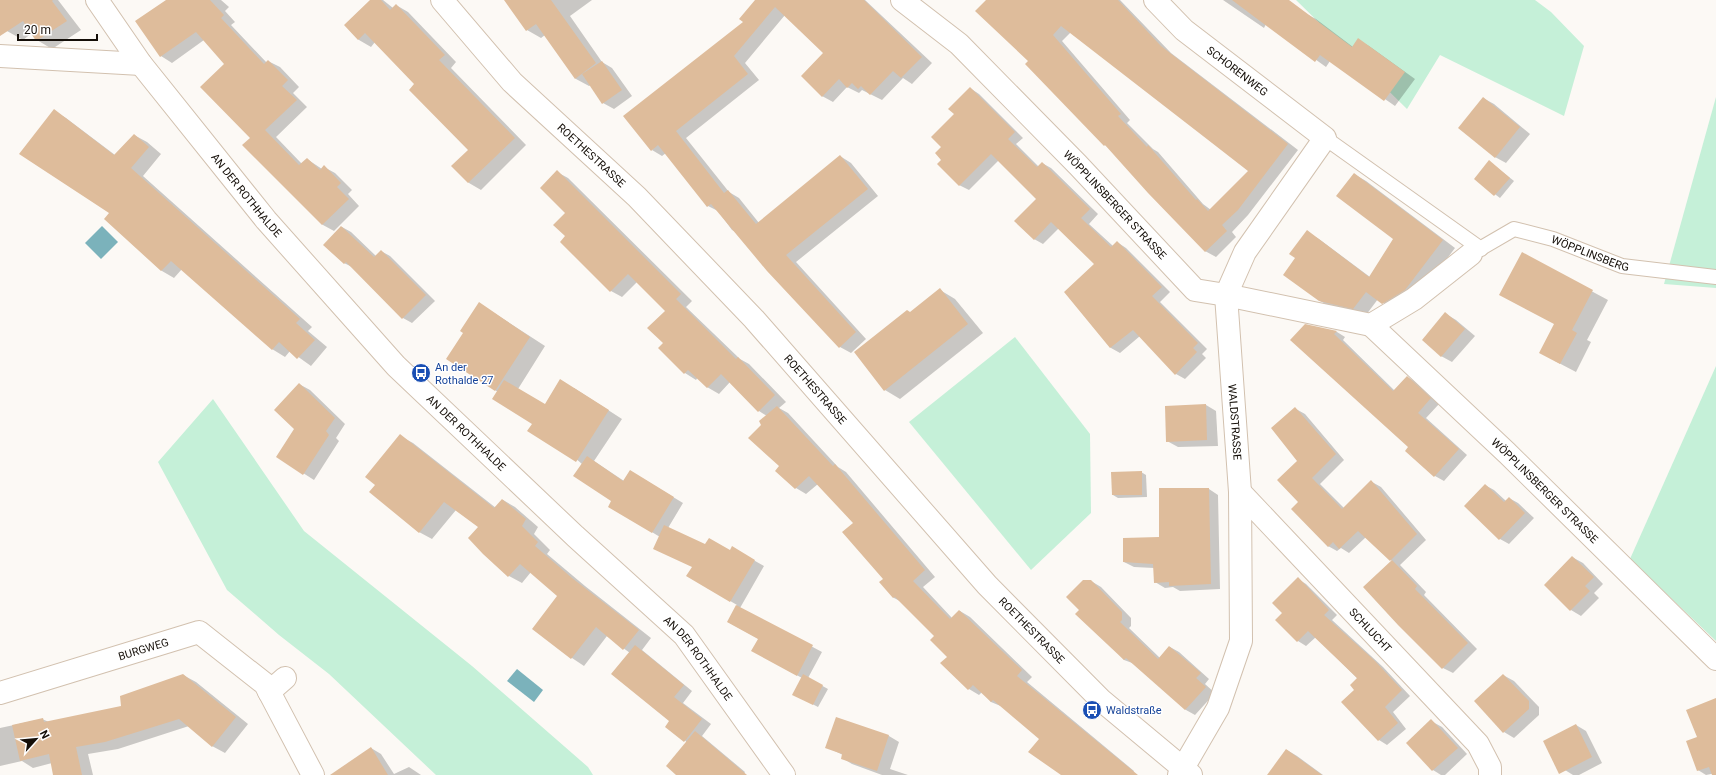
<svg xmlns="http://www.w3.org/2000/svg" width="1716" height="775" font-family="Roboto,sans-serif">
<rect width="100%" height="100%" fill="#fcf9f5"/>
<g fill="#c5f0d8">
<path d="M 1296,0 L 1535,0 L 1551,12 L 1584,46 L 1564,116 L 1440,55 L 1407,109 Z"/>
<path d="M 1716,97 L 1716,288 L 1664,284 Z"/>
<path d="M 1015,337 L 1090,434 L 1091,513 L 1031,570 L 909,422 Z"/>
<path d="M 1716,366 L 1716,641 L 1630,559 Z"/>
<path d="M 213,399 L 304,531 L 472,666 L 588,767 L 593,775 L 436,775 L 329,674 L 279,635 L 227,590 L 158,462 Z"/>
</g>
<g fill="#7bb2bb">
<path d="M 102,226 L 118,242 L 101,259 L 85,243 Z"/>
<path d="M 517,669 L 543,690 L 534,702 L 507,681 Z"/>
</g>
<g fill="#0003" fill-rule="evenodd">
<path d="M 2,0 L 58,0 L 81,30 L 52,49 L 37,40 L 32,33 L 23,40 L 7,31 L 0,20 L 0,2 Z"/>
<path d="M 168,0 L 221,0 L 229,7 L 225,11 L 235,22 L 231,25 L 267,63 L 268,61 L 280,67 L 299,87 L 293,93 L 307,107 L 276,137 L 302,164 L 307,159 L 322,169 L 324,167 L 335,173 L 352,190 L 348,194 L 359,206 L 334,231 L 323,225 L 244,145 L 251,138 L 225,64 L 204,40 L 172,63 L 161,56 L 137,21 Z"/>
<path d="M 371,0 L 383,0 L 393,8 L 396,5 L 408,12 L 456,62 L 451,68 L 526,145 L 481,190 L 469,183 L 453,166 L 469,150 L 416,84 L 375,42 L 371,47 L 359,40 L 345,25 Z"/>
<path d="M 505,0 L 592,0 L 570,16 L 602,62 L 612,68 L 632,96 L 614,109 L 603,103 L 591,85 L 589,86 L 576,79 L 545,35 L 541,38 L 527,30 Z"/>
<path d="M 757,0 L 865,0 L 932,63 L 912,84 L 903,78 L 882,100 L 862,90 L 859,93 L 847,87 L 833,102 L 822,96 L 825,53 L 785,15 L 745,63 L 759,80 L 686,138 L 729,192 L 739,198 L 759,223 L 840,156 L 851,163 L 878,196 L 796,262 L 866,339 L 851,353 L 840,347 L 738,233 L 732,230 L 718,211 L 708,206 L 666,153 L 662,156 L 652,150 L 744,22 Z"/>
<path d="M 987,0 L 1120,0 L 1171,53 L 1298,150 L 1248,215 L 1232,232 L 1236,237 L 1216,257 L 1205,251 L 1109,148 L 1105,145 L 1029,61 ZM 1071,32 L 1250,171 L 1211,210 L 1203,204 L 1158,152 L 1153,149 L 1127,123 L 1130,120 L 1062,41 Z"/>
<path d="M 1223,0 L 1280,0 L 1316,19 L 1353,47 L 1358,40 L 1369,46 L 1415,79 L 1395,106 L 1330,61 L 1326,67 L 1266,24 L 1264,28 Z"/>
<path d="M 970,88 L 979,94 L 1023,138 L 1016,144 L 1039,167 L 1042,163 L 1051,168 L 1098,214 L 1089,224 L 1113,246 L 1117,242 L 1126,248 L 1170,292 L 1160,302 L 1207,349 L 1202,354 L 1206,358 L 1185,379 L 1176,374 L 1140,336 L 1120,353 L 1111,348 L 1065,292 L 1096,264 L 1059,228 L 1043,244 L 1034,239 L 1037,199 L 999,160 L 969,190 L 959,185 L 942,160 L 942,147 L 955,114 Z"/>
<path d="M 1483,98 L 1494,104 L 1530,134 L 1506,163 L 1495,157 Z"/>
<path d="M 54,111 L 66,118 L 115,155 L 134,135 L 147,142 L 161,154 L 143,176 L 312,327 L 308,331 L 327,347 L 311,366 L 290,351 L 285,357 L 272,349 L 182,269 L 174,278 L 162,271 L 105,219 L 111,213 Z"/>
<path d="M 1490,162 L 1514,181 L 1500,198 L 1475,179 Z"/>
<path d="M 557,172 L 568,178 L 692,301 L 686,307 L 740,359 L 749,364 L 786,402 L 779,408 L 788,413 L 838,467 L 846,472 L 935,577 L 923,587 L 952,618 L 960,611 L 970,617 L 1032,677 L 1027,682 L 1134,771 L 1131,775 L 1065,775 L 1040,739 L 1003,707 L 991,702 L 982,692 L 979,695 L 969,689 L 935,636 L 902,602 L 894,598 L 854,523 L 818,484 L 806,494 L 796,488 L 776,471 L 780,466 L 762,425 L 767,416 L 759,411 L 730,382 L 719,394 L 707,387 L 698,377 L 696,380 L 685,373 L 664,343 L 666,311 L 637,282 L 622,297 L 611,291 L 566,236 L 566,213 Z"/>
<path d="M 1354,174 L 1366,181 L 1455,248 L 1418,297 L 1396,310 L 1378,299 L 1366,315 L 1333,308 L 1320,301 L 1296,258 L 1307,232 L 1319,239 L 1370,277 L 1395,239 Z"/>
<path d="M 342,227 L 351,232 L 376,256 L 381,251 L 390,256 L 435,301 L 412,323 L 403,318 L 354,268 L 344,263 Z"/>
<path d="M 1522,254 L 1608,300 L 1587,340 L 1591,342 L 1576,372 L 1555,361 L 1555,324 Z"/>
<path d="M 940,290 L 955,299 L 983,333 L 900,399 L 885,390 L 911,313 Z"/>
<path d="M 494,313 L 545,346 L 518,389 L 545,405 L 574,388 L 622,419 L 594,461 L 624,481 L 630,471 L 683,503 L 668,528 L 706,546 L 730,551 L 732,548 L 764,566 L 740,608 L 822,652 L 808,678 L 828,689 L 818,707 L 793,694 L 802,678 L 762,656 L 759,639 L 728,622 L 737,605 L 688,576 L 693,567 L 660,537 L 609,506 L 612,501 L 582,464 L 498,392 L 447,359 Z"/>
<path d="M 1446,314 L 1456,320 L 1475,336 L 1452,362 L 1441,356 Z"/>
<path d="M 1305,325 L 1337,332 L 1345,337 L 1343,340 L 1395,391 L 1407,377 L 1416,382 L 1439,404 L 1426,418 L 1467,455 L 1444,481 L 1435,476 L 1407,451 L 1410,447 Z"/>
<path d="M 299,384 L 310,390 L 345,424 L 336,438 L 339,441 L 314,480 L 278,457 L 296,429 Z"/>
<path d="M 1206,405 L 1216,411 L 1218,446 L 1178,447 L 1167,441 Z"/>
<path d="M 1296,409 L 1305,414 L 1344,460 L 1320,484 L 1344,508 L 1372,482 L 1381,487 L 1426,540 L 1400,565 L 1426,592 L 1424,595 L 1477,649 L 1453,673 L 1443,668 L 1392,561 L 1366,537 L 1349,553 L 1341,548 L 1337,551 L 1328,546 L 1299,502 Z"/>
<path d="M 400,436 L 413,443 L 496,508 L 503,500 L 515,507 L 538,527 L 534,534 L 550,550 L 547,554 L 585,586 L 651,638 L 642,650 L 692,691 L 683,703 L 711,724 L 702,736 L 745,772 L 743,775 L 678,775 L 687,743 L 671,721 L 630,653 L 607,636 L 584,666 L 572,658 L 533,629 L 559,595 L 531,572 L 522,583 L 509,576 L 479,527 L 456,510 L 432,539 L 419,532 L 376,485 Z"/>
<path d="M 1141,472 L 1146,475 L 1147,497 L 1118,498 L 1113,495 Z"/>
<path d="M 1485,485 L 1494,490 L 1506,501 L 1509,498 L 1518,503 L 1534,518 L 1509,544 L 1500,539 Z"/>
<path d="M 1209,489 L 1218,495 L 1220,589 L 1180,591 L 1173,587 L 1165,588 L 1155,582 L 1154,568 L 1134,567 L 1124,562 L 1160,538 Z"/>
<path d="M 1572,557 L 1583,563 L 1603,584 L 1594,593 L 1599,598 L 1581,616 L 1571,610 Z"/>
<path d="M 1298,579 L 1306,584 L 1337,615 L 1332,620 L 1383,667 L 1410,696 L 1393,712 L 1406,729 L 1387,745 L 1379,740 L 1355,690 L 1358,679 L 1316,637 L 1306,646 L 1298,641 L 1276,620 L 1284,613 Z"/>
<path d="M 1091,581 L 1101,587 L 1131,618 L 1131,626 L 1129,628 L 1160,658 L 1170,647 L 1179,652 L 1209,679 L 1205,684 L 1215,693 L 1195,715 L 1186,710 L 1135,664 L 1124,660 L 1080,610 Z"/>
<path d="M 183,675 L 196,682 L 248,724 L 225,753 L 212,746 L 189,726 L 118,749 L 88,754 L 93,775 L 54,775 L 52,763 L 33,768 L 22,761 L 0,766 L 0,728 L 42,719 L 49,722 L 122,707 Z"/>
<path d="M 1503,675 L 1514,681 L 1539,707 L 1539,715 L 1514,738 L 1504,732 Z"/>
<path d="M 1716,699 L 1716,773 L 1706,775 L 1698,770 Z"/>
<path d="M 837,718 L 889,736 L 899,742 L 890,769 L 908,775 L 882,775 L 852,764 L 842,758 L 843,755 L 827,747 Z"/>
<path d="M 1431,721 L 1442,727 L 1467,754 L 1445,775 L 1441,775 L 1433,770 L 1407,743 Z"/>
<path d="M 1576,725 L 1586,731 L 1602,763 L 1579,775 L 1573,775 L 1565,770 Z"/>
<path d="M 371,748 L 381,754 L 394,774 L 409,767 L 421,775 L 352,775 Z"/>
<path d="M 1287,750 L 1297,756 L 1323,775 L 1268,775 Z"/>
</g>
<g fill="#debc9b" fill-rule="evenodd">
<path d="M 0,0 L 53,0 L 52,1 L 67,21 L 36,41 L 23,21 L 0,36 Z"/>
<path d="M 166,0 L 210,0 L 224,15 L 221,18 L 264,64 L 268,60 L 288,80 L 282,86 L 297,100 L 265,130 L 299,165 L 307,158 L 320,170 L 324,165 L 341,183 L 337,187 L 349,199 L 322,225 L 242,145 L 250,138 L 200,87 L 224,64 L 196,32 L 160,57 L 135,21 Z"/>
<path d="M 370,0 L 381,0 L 390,10 L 396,4 L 445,55 L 439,60 L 515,138 L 468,183 L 451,166 L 468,150 L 409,90 L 414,84 L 365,33 L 358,40 L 344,25 Z"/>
<path d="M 504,0 L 551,0 L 596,63 L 575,79 L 536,24 L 526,31 Z"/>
<path d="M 755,0 L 864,0 L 922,57 L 901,78 L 893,71 L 870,95 L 861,86 L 858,89 L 852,83 L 847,88 L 839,79 L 822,97 L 801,76 L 823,53 L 775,7 L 734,56 L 748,74 L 676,131 L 724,193 L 728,190 L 756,224 L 840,155 L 868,189 L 786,255 L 856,332 L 839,348 L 767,271 L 711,204 L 707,207 L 658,145 L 651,151 L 623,116 L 743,22 L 739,19 Z"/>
<path d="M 986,0 L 1118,0 L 1161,46 L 1288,144 L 1238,210 L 1222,225 L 1227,231 L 1205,252 L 1148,193 L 1105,145 L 1104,146 L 1025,64 L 1028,61 L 975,11 ZM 1061,26 L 1212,143 L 1248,171 L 1208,211 L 1197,199 L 1196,200 L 1148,145 L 1147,147 L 1118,116 L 1121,114 L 1053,35 Z"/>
<path d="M 1232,0 L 1289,0 L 1352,47 L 1358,38 L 1405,72 L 1384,101 L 1320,55 L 1315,62 Z"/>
<path d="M 602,61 L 622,90 L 602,104 L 582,74 Z"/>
<path d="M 970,87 L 1015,132 L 1008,139 L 1037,167 L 1042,162 L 1090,209 L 1081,218 L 1111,247 L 1117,241 L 1162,287 L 1152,296 L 1198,343 L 1193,348 L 1197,352 L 1175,375 L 1133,330 L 1110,348 L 1064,292 L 1094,264 L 1051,222 L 1034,240 L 1014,221 L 1036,199 L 991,154 L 959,186 L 937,164 L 941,160 L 935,153 L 941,147 L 931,137 L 954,114 L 948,109 Z"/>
<path d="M 1483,97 L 1520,127 L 1495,158 L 1458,128 Z"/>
<path d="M 54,109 L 114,155 L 134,134 L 149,147 L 131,168 L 300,319 L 296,323 L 315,340 L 297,359 L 279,342 L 272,350 L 171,261 L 161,271 L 104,219 L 109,213 L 19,154 Z"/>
<path d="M 1489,160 L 1510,178 L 1494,196 L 1474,179 Z"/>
<path d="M 557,170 L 681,294 L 675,300 L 676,299 L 736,359 L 738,357 L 775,395 L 758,412 L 721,374 L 707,388 L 688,370 L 684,374 L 658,348 L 663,343 L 647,328 L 665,311 L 628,274 L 610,292 L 560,242 L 565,236 L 553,225 L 565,213 L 540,188 Z"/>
<path d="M 1354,173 L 1443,240 L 1405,290 L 1382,304 L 1366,292 L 1353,309 L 1319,301 L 1283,275 L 1295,258 L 1289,254 L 1307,230 L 1369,277 L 1393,239 L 1336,196 Z"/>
<path d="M 341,226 L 374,257 L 381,250 L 426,295 L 402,319 L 346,262 L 344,264 L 323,245 Z"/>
<path d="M 1522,252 L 1593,290 L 1572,330 L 1577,333 L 1560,364 L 1539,353 L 1554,324 L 1499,295 Z"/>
<path d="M 940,288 L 968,324 L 884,391 L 854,352 L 907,310 L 910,312 Z"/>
<path d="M 479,302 L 530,337 L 495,391 L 446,359 L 463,333 L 460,331 Z"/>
<path d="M 1445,312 L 1465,329 L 1441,357 L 1422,340 Z"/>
<path d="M 1305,324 L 1337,331 L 1334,334 L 1393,391 L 1407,376 L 1431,398 L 1418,413 L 1459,449 L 1434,477 L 1405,451 L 1408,447 L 1290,340 Z"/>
<path d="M 560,379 L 609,410 L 576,462 L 527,431 L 532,424 L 492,399 L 504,380 L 545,404 Z"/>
<path d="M 299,383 L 335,418 L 326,431 L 329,435 L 303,475 L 276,457 L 294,429 L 274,410 Z"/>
<path d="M 1206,404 L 1207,440 L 1166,442 L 1165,406 Z"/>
<path d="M 777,406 L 833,466 L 835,464 L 925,570 L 913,581 L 950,619 L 959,610 L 1022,670 L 1017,676 L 1138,775 L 1061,775 L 1028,752 L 1039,739 L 993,700 L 991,702 L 973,685 L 968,690 L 940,663 L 947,657 L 930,640 L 934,636 L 895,597 L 893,598 L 879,582 L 883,579 L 842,532 L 853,523 L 809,476 L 795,489 L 775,471 L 779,466 L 748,438 L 761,425 L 759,421 Z"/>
<path d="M 1295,407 L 1336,454 L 1312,478 L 1342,509 L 1371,480 L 1417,534 L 1390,561 L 1358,531 L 1339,549 L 1333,542 L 1328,547 L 1291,509 L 1298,502 L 1277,480 L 1297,461 L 1271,428 Z"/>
<path d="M 400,434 L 494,508 L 502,499 L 526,519 L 522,526 L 538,542 L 535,546 L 572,578 L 639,630 L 623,650 L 596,627 L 571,659 L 532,629 L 557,596 L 520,564 L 508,577 L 483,554 L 468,538 L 478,527 L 444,502 L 419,533 L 369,492 L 375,485 L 365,477 Z"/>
<path d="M 587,456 L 623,481 L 630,470 L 674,497 L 652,533 L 608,507 L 611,501 L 573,476 Z"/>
<path d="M 1142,471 L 1142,495 L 1112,495 L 1111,472 Z"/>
<path d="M 1485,484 L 1504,502 L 1509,497 L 1525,513 L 1499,540 L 1464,506 Z"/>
<path d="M 1159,488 L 1209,488 L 1211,584 L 1169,586 L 1169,582 L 1154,583 L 1153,564 L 1123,562 L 1123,538 L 1159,537 Z"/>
<path d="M 664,525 L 705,544 L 709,538 L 730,550 L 732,546 L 755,560 L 730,602 L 686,576 L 692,567 L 653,549 Z"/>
<path d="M 1572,556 L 1594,577 L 1585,586 L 1590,591 L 1570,611 L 1544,585 Z"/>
<path d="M 1392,560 L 1417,586 L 1415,589 L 1468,643 L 1442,669 L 1398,625 L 1363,587 Z"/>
<path d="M 1298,577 L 1329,610 L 1324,615 L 1375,661 L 1402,690 L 1385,707 L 1398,723 L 1378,741 L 1341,702 L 1354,690 L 1350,685 L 1357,678 L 1308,631 L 1297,642 L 1275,620 L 1282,613 L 1272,603 Z"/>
<path d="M 1083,580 L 1091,580 L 1122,612 L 1122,620 L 1120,622 L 1158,659 L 1169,646 L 1201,673 L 1196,678 L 1206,687 L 1185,710 L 1126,658 L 1124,660 L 1075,614 L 1079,610 L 1066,597 Z"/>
<path d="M 736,605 L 813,645 L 797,676 L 751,651 L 758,639 L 727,622 Z"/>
<path d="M 635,645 L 684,685 L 674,697 L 702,719 L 684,742 L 665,727 L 669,721 L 611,674 Z"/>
<path d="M 183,674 L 236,717 L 212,747 L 179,719 L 105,742 L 76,747 L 82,775 L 53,775 L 49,754 L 20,761 L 12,725 L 43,718 L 44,722 L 121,706 L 120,696 Z"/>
<path d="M 803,674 L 823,685 L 813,705 L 792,695 Z"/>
<path d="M 1503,674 L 1529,701 L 1529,709 L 1503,733 L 1474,701 Z"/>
<path d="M 1716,698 L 1716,775 L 1712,775 L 1709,767 L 1697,771 L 1686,741 L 1697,737 L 1686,710 Z"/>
<path d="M 836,717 L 889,735 L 877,771 L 841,759 L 842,754 L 825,748 Z"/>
<path d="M 1431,719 L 1458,748 L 1432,771 L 1406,743 Z"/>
<path d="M 1576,724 L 1592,757 L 1559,774 L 1543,741 Z"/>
<path d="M 695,731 L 747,775 L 676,775 L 666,766 Z"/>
<path d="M 371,747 L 388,775 L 330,775 Z"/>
<path d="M 1286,749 L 1322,775 L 1267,775 Z"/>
</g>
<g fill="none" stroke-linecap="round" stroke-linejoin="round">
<g stroke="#d2c1af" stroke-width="16">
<g id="lane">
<path d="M 1325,138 L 1481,249"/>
<path id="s1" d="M 1471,254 L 1514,229 L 1553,239 L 1622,266 L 1716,277"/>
</g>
</g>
<g stroke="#d2c1af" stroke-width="24">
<g id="street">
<path id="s2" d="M 97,0 L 141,64 L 266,220 L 396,366 L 575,536 L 684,635 L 784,775"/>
<path id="s3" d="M 442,0 L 512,82 L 637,197 L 754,319 L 987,585 L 1101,700 L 1191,775"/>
<path id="s4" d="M 902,0 L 959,44 L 1078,165 L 1195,290 L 1226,295 L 1371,325 L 1414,299 L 1471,254"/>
<path id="s5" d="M 1155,0 L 1184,30 L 1325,138 L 1245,252 L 1226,295 L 1240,492 L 1241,641 L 1218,708 L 1179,775"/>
<path d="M 0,56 L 141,64"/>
<path id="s6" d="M 1371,325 L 1507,453 L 1716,659"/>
<path id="s7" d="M 1240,492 L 1478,744 L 1490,767 L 1490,775"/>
<path d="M 269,692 L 285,678"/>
<path id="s8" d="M 0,693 L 199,632 L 265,684 L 313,775"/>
</g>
</g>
<use href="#lane" stroke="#fff" stroke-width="14"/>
<use href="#street" stroke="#fff" stroke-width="22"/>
</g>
<defs>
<g id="bus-disc" transform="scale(1)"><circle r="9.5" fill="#1a4fb4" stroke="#fff"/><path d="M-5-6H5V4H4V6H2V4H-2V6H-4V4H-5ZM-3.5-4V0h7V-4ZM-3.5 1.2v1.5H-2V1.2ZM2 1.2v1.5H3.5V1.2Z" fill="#fff"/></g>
</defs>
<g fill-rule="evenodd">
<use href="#bus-disc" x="421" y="373"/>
<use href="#bus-disc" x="1092" y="710"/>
</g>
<g text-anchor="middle" stroke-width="3" stroke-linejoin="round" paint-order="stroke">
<g font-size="11" fill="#140e08" stroke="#fff">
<text dy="4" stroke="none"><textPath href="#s5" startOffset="109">SCHORENWEG</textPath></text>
<text dy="4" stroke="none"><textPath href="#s3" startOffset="216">ROETHESTRASSE</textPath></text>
<text dy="4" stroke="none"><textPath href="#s2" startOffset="246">AN DER ROTHHALDE</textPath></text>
<text dy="4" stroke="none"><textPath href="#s4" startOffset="296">WÖPPLINSBERGER STRASSE</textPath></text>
<text dy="4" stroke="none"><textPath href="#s1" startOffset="130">WÖPPLINSBERG</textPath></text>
<text dy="4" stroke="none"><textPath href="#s3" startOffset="540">ROETHESTRASSE</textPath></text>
<text dy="4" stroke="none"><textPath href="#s5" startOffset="533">WALDSTRASSE</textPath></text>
<text dy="4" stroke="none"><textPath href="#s2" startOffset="570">AN DER ROTHHALDE</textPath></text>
<text dy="4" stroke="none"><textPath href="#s6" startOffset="240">WÖPPLINSBERGER STRASSE</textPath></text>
<text dy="4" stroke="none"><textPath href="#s3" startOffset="864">ROETHESTRASSE</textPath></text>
<text dy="4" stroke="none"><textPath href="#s7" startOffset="190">SCHLUCHT</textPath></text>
<text dy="4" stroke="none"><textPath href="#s8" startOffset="150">BURGWEG</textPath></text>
<text dy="4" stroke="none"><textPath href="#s2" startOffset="894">AN DER ROTHHALDE</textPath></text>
</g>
<g font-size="11" fill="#164399" stroke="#fff" text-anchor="start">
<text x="435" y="371">An der<tspan x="435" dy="13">Rothalde 27</tspan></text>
<text x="1106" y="714">Waldstraße</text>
</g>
</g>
<g transform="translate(36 739) rotate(63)" stroke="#ffffff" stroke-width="3" paint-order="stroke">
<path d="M0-3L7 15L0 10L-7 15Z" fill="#140e08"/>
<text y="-6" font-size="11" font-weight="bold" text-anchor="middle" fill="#140e08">N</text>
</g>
<path d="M18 34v6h79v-6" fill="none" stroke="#140e08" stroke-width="2"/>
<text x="24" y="34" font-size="12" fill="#140e08" stroke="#ffffff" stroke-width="3" paint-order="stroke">20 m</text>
</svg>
